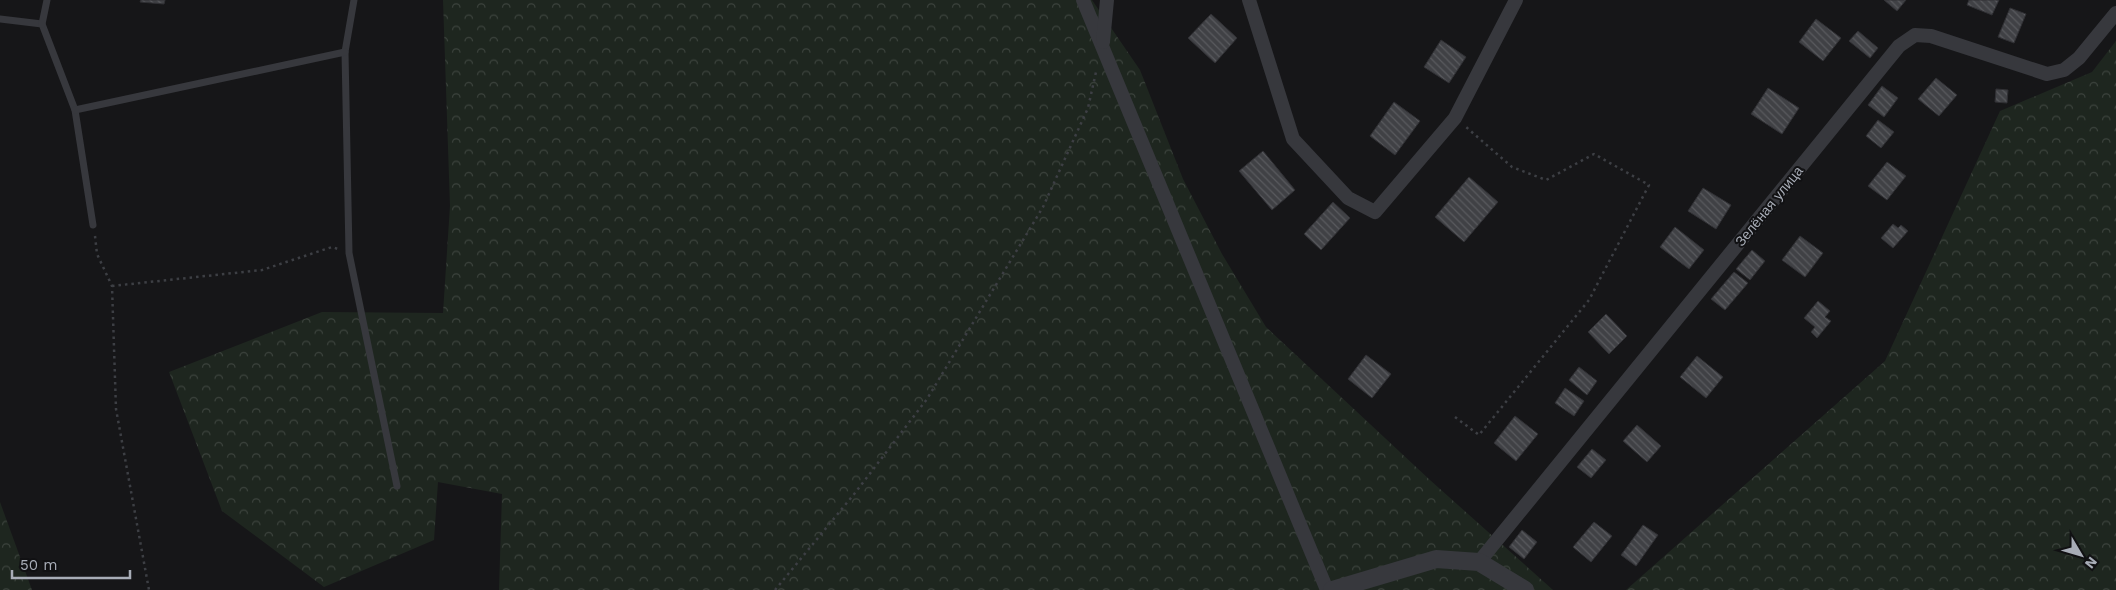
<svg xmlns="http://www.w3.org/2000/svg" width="2116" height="590" font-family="'Work Sans',sans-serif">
<defs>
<pattern id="forest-crowns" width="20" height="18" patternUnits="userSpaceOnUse" patternTransform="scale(1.25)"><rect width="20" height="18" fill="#1e261f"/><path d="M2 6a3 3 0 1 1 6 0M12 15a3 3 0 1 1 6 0" fill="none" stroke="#3c433d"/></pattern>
<pattern id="building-back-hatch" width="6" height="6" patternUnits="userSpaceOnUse" patternTransform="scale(1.25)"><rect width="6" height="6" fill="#404145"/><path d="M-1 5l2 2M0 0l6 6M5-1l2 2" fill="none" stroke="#595a5e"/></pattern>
</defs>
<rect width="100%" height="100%" fill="#161618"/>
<g fill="url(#forest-crowns)">
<path d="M 443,0 L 1092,0 L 1140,70 L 1183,179 L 1222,254 L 1266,327 L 1430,480 L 1553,590 L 499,590 L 502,494 L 438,482 L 434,540 L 324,587 L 222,511 L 169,372 L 322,312 L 443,313 L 450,206 Z"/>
<path d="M 2116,41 L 2116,590 L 1626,590 L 1885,361 L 2000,111 L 2092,72 Z"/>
<path d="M 0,502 L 32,590 L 0,590 Z"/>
</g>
<g fill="url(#building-back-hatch)" stroke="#303034">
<path d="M 141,0 L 165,0 L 164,4 L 140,2 Z"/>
<path d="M 1884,0 L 1906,0 L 1897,11 Z"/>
<path d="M 1969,0 L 1999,0 L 1992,15 L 1967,5 Z"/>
<path d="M 2010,8 L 2026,14 L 2014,43 L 1998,37 Z"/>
<path d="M 1211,14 L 1237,38 L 1215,63 L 1188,38 Z"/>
<path d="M 1816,19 L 1841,38 L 1823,61 L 1799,42 Z"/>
<path d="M 1858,31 L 1878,48 L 1870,58 L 1849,41 Z"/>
<path d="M 1441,40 L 1466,57 L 1449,83 L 1424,67 Z"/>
<path d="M 1936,78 L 1957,95 L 1939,116 L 1918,99 Z"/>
<path d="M 1882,86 L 1898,98 L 1884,117 L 1868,105 Z"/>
<path d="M 1768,88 L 1799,108 L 1782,134 L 1751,114 Z"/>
<path d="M 1996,89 L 2008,90 L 2007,103 L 1995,102 Z"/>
<path d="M 1394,102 L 1420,121 L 1395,155 L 1370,136 Z"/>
<path d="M 1878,120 L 1894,132 L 1881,148 L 1866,136 Z"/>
<path d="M 1263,151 L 1295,190 L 1272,210 L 1239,171 Z"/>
<path d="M 1887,162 L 1906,176 L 1887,200 L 1868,186 Z"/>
<path d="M 1469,177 L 1498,202 L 1464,242 L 1435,217 Z"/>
<path d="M 1703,188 L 1731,205 L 1716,229 L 1688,211 Z"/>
<path d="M 1333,202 L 1350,218 L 1321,250 L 1304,234 Z"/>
<path d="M 1893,224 L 1898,228 L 1901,225 L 1908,231 L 1893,248 L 1881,238 Z"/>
<path d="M 1675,227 L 1704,250 L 1689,269 L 1660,247 Z"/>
<path d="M 1800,236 L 1823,253 L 1805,277 L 1782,260 Z"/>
<path d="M 1752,250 L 1765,261 L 1750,280 L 1736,269 Z"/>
<path d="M 1734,272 L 1748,283 L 1725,310 L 1711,299 Z"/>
<path d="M 1818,301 L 1830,311 L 1825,317 L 1831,321 L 1817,338 L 1811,332 L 1815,327 L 1804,318 Z"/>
<path d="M 1606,314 L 1627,336 L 1609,354 L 1588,332 Z"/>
<path d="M 1366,355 L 1391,374 L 1372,398 L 1348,379 Z"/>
<path d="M 1697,356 L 1723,377 L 1706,398 L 1680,377 Z"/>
<path d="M 1579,367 L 1597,381 L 1587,395 L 1569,380 Z"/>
<path d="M 1565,388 L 1584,401 L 1574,416 L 1555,403 Z"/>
<path d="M 1515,416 L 1538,434 L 1516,461 L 1494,443 Z"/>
<path d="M 1637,425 L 1661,446 L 1647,462 L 1623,441 Z"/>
<path d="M 1592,449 L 1606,460 L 1591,478 L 1577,467 Z"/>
<path d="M 1594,522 L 1612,536 L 1591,562 L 1573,547 Z"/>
<path d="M 1643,525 L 1658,535 L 1636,566 L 1621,555 Z"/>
<path d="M 1522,530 L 1537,542 L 1524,559 L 1509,547 Z"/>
</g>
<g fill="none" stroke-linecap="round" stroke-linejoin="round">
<g stroke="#3d3f44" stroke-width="2.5" stroke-dasharray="2.5 4" stroke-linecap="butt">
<path d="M 95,236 L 97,254 L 112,286 L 116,409 L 149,590"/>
<path d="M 112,286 L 262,270 L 332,247 L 338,249"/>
<path d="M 1455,417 L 1479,435 L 1589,300 L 1649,185 L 1594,154 L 1546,180 L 1512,167 L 1466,127"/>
<path d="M 775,590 L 855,493 L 927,399 L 1043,207 L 1088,108 L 1096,72"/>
</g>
<g stroke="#37383d" stroke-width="7">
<path d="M 354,0 L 345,52 L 349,253 L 397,486"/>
<path d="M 0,19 L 42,24 L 75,110 L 93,225"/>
<path d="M 42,24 L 47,0"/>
<path d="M 75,110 L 345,52"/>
</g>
<g stroke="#37383d" stroke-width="14">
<path d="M 1083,0 L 1327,590"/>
<path d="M 1249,0 L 1293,139 L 1348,198 L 1375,212 L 1455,118 L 1516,0"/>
<path d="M 1103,42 L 1107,0"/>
<path d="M 1479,562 L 1899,46 L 1915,35 L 1931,36 L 2047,74 L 2064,70 L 2079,58 L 2116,13"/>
</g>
<path stroke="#37383d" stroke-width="18" d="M 1332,590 L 1436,559 L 1479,562 L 1525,590"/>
</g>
<g text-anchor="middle" stroke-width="4" stroke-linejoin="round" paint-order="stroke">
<g font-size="14" fill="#a8adb7" stroke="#111113">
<text transform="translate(1769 206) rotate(-51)" y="5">Зелёная улица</text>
</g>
</g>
<g transform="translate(2081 555) rotate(128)" stroke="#111113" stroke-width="4" paint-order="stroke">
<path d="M0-4L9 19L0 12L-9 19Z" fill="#a8adb7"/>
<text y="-8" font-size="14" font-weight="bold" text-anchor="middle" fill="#a8adb7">N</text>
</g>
<path d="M12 570v8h118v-8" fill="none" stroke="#a8adb7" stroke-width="2.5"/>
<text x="20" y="570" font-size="15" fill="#a8adb7" stroke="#111113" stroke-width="4" paint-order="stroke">50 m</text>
</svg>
